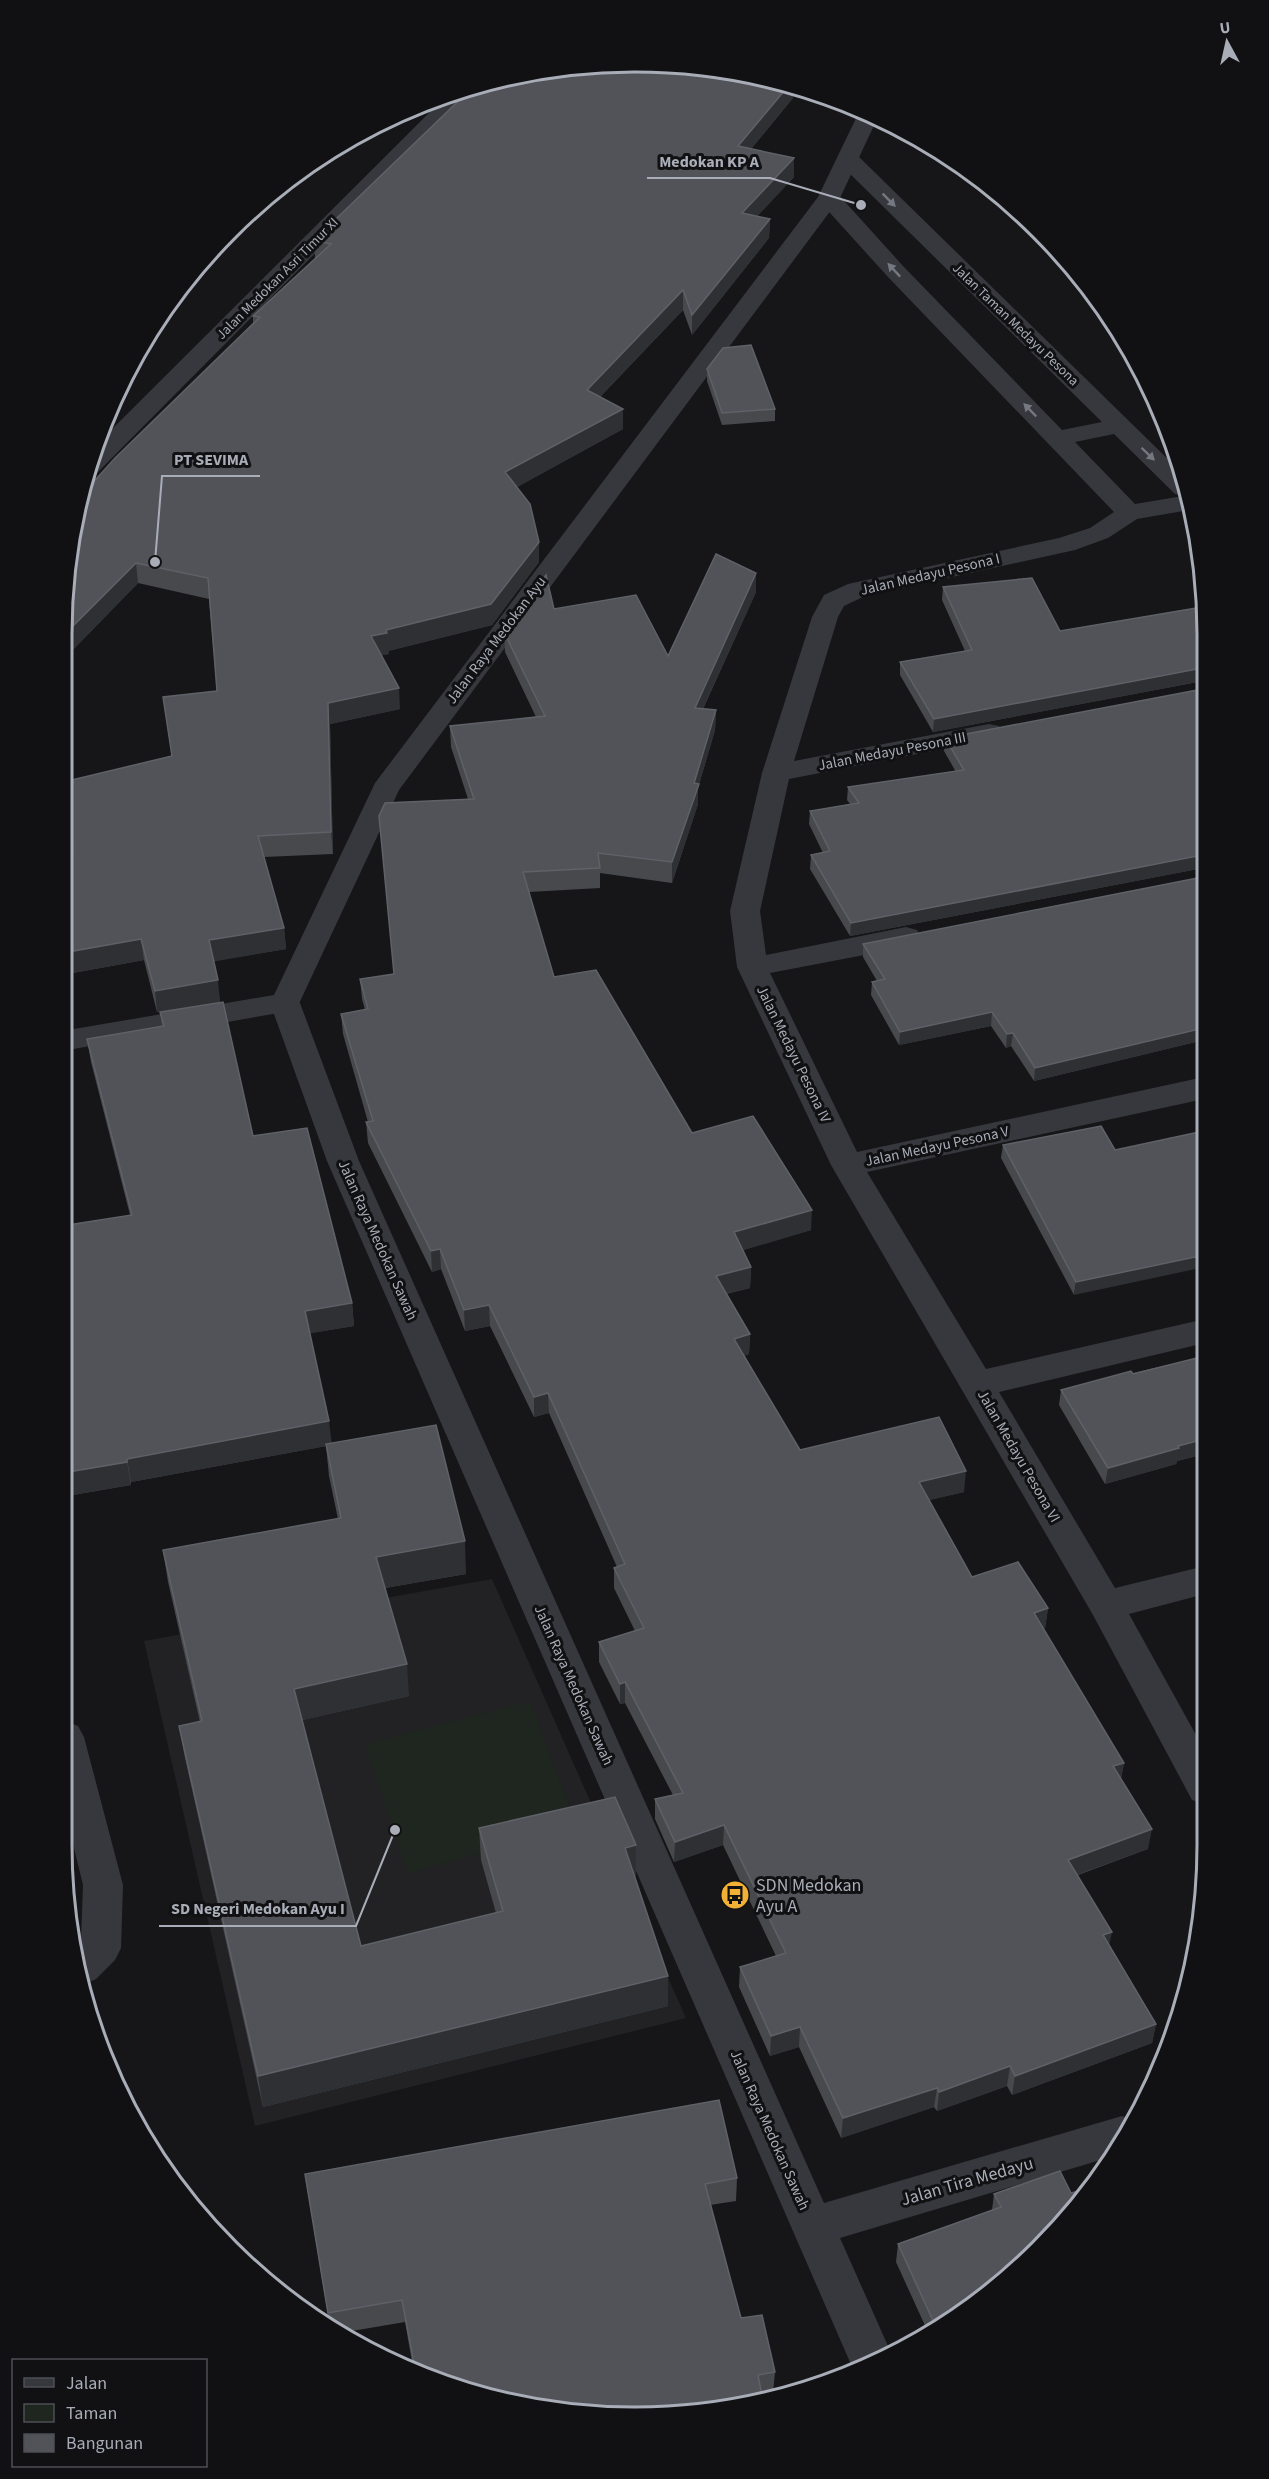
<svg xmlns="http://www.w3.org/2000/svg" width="1269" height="2479" font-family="'Source Sans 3',sans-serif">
<rect width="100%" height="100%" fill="#161618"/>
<path fill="#222225" d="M 492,1579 L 686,2018 L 255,2126 L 144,1641 Z"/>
<path fill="#1e261f" d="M 530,1701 L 577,1827 L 408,1873 L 365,1744 Z"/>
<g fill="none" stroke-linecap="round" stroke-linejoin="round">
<g fill="#37383d" fill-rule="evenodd">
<path d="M 743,75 L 783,81 L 836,101 L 828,104 L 743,85 L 740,80 Z"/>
<path d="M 475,86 L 474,93 L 97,473 L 85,475 L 96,445 L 450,92 Z"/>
<path d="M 848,152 L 856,154 L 1178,469 L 1189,510 L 1137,519 L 1108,538 L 1075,550 L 865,596 L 844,606 L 838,617 L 794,761 L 989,724 L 999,726 L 1003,732 L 999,738 L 989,740 L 789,779 L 760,911 L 766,955 L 906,927 L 917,930 L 921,937 L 917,944 L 906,947 L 770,973 L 857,1152 L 1204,1077 L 1204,1099 L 867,1172 L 986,1369 L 1205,1319 L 1205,1343 L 999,1392 L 1115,1588 L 1205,1566 L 1205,1594 L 1129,1614 L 1206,1753 L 1206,1805 L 1192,1800 L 1093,1615 L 831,1165 L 737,967 L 730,911 L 762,773 L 812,617 L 824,595 L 848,584 L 1059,538 L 1090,528 L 1114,512 L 888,277 L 821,203 L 818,198 L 821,193 L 829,191 L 837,193 L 904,267 L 1062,430 L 1102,422 L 840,164 L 837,159 L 840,154 ZM 1114,434 L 1175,494 L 1183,496 L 1135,504 L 1075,442 Z"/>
<path d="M 285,993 L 296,996 L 300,1003 L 359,1161 L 824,2203 L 1122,2116 L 1133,2120 L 1104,2159 L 840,2238 L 892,2355 L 888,2359 L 853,2369 L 327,1161 L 270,1003 L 274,996 Z"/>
<path d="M 62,1720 L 78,1726 L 84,1737 L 123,1885 L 121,1948 L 115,1960 L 96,1979 L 85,1984 L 78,1944 L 81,1941 L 83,1885 L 62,1799 Z"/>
</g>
<path fill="#37383d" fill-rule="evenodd" d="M 860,110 L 878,117 L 840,198 L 399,790 L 296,1010 L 62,1051 L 62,1031 L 274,995 L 375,783 L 818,197 Z"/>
</g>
<g fill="#47494d">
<path d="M 793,98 L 751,149 L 794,158 L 794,177 L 757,216 L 770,219 L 769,238 L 692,335 L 683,310 L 600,397 L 623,409 L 623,429 L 517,487 L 539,542 L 539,562 L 492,625 L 388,651 L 389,654 L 381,655 L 400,709 L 330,724 L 333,854 L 264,857 L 284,928 L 286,949 L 213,961 L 220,1002 L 157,1012 L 144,960 L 62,975 L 62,850 L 67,849 L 62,838 L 63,782 L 172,756 L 163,697 L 217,691 L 209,599 L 138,583 L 63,660 L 63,597 L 253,323 L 253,316 L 315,259 L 314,240 Z"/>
<path d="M 707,369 L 775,409 L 775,421 L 722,425 L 707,381 Z"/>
<path d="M 756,573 L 756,592 L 703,709 L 716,710 L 715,730 L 698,788 L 698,804 L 672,883 L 600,873 L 600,888 L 529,892 L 554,977 L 692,1133 L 811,1230 L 743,1250 L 751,1267 L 750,1288 L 726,1294 L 750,1334 L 749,1354 L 744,1356 L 800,1450 L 964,1492 L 929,1500 L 972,1577 L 1048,1608 L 1045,1628 L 1043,1629 L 1124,1763 L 1121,1779 L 1148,1849 L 1078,1875 L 1109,1944 L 1156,2024 L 1152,2043 L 1012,2095 L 1007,2086 L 937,2111 L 934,2107 L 841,2138 L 799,2047 L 770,2056 L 739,1987 L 740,1967 L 776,1956 L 723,1845 L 674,1862 L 655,1819 L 655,1799 L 673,1795 L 625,1703 L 620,1704 L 599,1662 L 599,1642 L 635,1631 L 614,1588 L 614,1568 L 617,1567 L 549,1413 L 534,1417 L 490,1326 L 465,1331 L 441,1269 L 432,1272 L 368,1143 L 366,1122 L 368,1122 L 343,1034 L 341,1014 L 365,1010 L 362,999 L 360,979 L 394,974 L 379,816 L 468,799 L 451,747 L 450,726 L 536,717 L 505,652 L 504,632 L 554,609 L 668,656 Z"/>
<path d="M 943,587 L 1060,631 L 1203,607 L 1203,681 L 933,732 L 900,675 L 900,662 L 965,651 L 942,600 Z"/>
<path d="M 1203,689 L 1203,868 L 850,936 L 810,869 L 811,855 L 823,853 L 809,824 L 810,811 L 850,804 L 847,800 L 848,787 L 956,772 L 944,751 L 945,738 Z"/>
<path d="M 1203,877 L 1204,1040 L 1034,1081 L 1011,1046 L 1006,1048 L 991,1026 L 899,1045 L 871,995 L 872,982 L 877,981 L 863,957 L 863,944 Z"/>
<path d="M 160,1012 L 253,1136 L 352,1303 L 354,1326 L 310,1333 L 331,1443 L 466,1574 L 385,1588 L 409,1696 L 302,1720 L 361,1946 L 496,1913 L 481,1860 L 479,1828 L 636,1876 L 635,1876 L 668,1976 L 668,2006 L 263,2107 L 185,1758 L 179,1726 L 200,1722 L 168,1582 L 163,1550 L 338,1519 L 329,1476 L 326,1446 L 131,1482 L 131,1485 L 67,1496 L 130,1215 L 91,1062 L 87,1039 L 162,1026 Z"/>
<path d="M 1101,1126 L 1074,1295 L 1001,1158 L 1003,1145 Z"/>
<path d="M 1205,1356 L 1205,1454 L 1177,1461 L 1176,1464 L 1105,1484 L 1059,1405 L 1061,1390 Z"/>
<path d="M 305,2174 L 737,2178 L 736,2201 L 710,2205 L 741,2318 L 775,2372 L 773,2393 L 762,2396 L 522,2406 L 414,2373 L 405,2322 L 340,2333 L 330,2328 Z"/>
<path d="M 994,2194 L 1039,2250 L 927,2330 L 896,2262 L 898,2244 L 992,2210 Z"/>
</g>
<g fill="#2f3033">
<path d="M 790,84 L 793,85 L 793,98 L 738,165 L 738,146 Z"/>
<path d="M 794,158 L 794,177 L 742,233 L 742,213 Z"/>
<path d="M 770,219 L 769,238 L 692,335 L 692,315 Z"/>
<path d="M 683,290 L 683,310 L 587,410 L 587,390 Z"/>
<path d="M 623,409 L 623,429 L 506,493 L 505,472 Z"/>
<path d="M 539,542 L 539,562 L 492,625 L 388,651 L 389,654 L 373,657 L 371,636 L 386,630 Z"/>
<path d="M 136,563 L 138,583 L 63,660 L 63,636 Z"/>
<path d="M 756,573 L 756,592 L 694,728 L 695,708 Z"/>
<path d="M 1203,668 L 1203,681 L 933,732 L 934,719 Z"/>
<path d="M 399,688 L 400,709 L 330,724 L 333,854 L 331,832 L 328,703 Z"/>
<path d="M 716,710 L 715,730 L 698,788 L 698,804 L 672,883 L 672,862 Z"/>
<path d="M 1203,855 L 1203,868 L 850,936 L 851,923 Z"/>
<path d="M 284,928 L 286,949 L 211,962 L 209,940 Z"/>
<path d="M 141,939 L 144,960 L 62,975 L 62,953 Z"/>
<path d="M 218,980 L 220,1002 L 157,1012 L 155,991 Z"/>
<path d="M 992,1012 L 991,1026 L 899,1045 L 900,1032 Z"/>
<path d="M 1204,1028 L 1204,1040 L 1034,1081 L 1035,1068 Z"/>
<path d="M 1013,1033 L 1011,1046 L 1006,1048 L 1007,1034 Z"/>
<path d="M 812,1210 L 811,1230 L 734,1253 L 734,1232 Z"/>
<path d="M 440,1249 L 441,1269 L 432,1272 L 431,1251 Z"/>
<path d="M 1205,1255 L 1205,1267 L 1074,1295 L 1076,1282 Z"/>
<path d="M 751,1267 L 750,1288 L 715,1296 L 716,1276 Z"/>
<path d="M 352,1303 L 354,1326 L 307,1334 L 305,1311 Z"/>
<path d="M 489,1305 L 490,1326 L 465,1331 L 464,1310 Z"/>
<path d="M 750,1334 L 749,1354 L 733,1359 L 734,1339 Z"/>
<path d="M 548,1393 L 549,1413 L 534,1417 L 534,1397 Z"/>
<path d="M 329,1421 L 332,1445 L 131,1482 L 127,1459 Z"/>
<path d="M 1205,1439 L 1205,1454 L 1177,1461 L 1176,1464 L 1105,1484 L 1108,1468 L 1178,1446 Z"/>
<path d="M 127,1462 L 131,1485 L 67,1496 L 63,1473 Z"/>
<path d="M 966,1471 L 964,1492 L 917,1503 L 919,1482 Z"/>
<path d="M 465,1541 L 466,1574 L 379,1589 L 376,1557 Z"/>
<path d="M 1048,1608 L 1045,1628 L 1031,1633 L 1034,1613 Z"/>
<path d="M 407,1664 L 409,1696 L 298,1721 L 294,1689 Z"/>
<path d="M 625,1682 L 625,1703 L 620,1704 L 620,1684 Z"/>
<path d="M 1124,1763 L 1120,1783 L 1113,1766 Z"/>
<path d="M 724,1825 L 723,1845 L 674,1862 L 675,1842 Z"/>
<path d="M 1152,1829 L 1148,1849 L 1065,1879 L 1068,1860 Z"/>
<path d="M 636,1845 L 636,1876 L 625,1880 L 625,1848 Z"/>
<path d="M 1112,1932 L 1108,1951 L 1103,1935 Z"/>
<path d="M 668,1976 L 668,2006 L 263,2107 L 258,2076 Z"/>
<path d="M 1156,2024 L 1152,2043 L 1012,2095 L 1015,2076 Z"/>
<path d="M 800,2027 L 799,2047 L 770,2056 L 771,2036 Z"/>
<path d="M 1010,2066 L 1007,2086 L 937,2111 L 939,2092 Z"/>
<path d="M 937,2088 L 934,2107 L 841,2138 L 843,2118 Z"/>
</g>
<g fill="#525359" stroke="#5f6168" stroke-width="1.5">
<path d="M 672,63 L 782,81 L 790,84 L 738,146 L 794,158 L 742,213 L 770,219 L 692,315 L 683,290 L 587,390 L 623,409 L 505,472 L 530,504 L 539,542 L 491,604 L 386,630 L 387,633 L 371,636 L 399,688 L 328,703 L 331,832 L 258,836 L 284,928 L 209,940 L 218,980 L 155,991 L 141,939 L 62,953 L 62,850 L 73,848 L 62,824 L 63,782 L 172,756 L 163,697 L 217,691 L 208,578 L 136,563 L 63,636 L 63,597 L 79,498 L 115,458 L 260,317 L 253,316 L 331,244 L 314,240 L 473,87 L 559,66 Z"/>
<path d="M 751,345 L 775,409 L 722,413 L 707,369 L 723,348 Z"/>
<path d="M 716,554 L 756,573 L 695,708 L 716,710 L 694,783 L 699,784 L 672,862 L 598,853 L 600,868 L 523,872 L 554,977 L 596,970 L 692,1133 L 753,1116 L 812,1210 L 734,1232 L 751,1267 L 716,1276 L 750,1334 L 734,1339 L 800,1450 L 939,1417 L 966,1471 L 919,1482 L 972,1577 L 1018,1562 L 1048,1608 L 1034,1613 L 1124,1763 L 1113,1766 L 1152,1829 L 1068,1860 L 1112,1932 L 1103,1935 L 1156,2024 L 1015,2076 L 1010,2066 L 939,2092 L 937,2088 L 843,2118 L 800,2027 L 771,2036 L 740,1967 L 786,1953 L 724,1825 L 675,1842 L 655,1799 L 683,1793 L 625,1682 L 620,1684 L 599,1642 L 644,1628 L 614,1568 L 625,1564 L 548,1393 L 534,1397 L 489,1305 L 464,1310 L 440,1249 L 431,1251 L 366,1122 L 373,1121 L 341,1014 L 368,1009 L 360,979 L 394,974 L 379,816 L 385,803 L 474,799 L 450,726 L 545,716 L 504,632 L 546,575 L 554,609 L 636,595 L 668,656 Z"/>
<path d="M 1032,578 L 1060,631 L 1203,607 L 1203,668 L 934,719 L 900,662 L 972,650 L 943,587 Z"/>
<path d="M 1203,689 L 1203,855 L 851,923 L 811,855 L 830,851 L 810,811 L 859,803 L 848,787 L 964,770 L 945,738 Z"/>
<path d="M 1203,877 L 1204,1028 L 1035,1068 L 1013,1033 L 1007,1034 L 992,1012 L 900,1032 L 872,982 L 885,979 L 863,944 Z"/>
<path d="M 223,1002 L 253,1136 L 307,1128 L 352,1303 L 305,1311 L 329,1421 L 127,1459 L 127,1462 L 63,1473 L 62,1465 L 62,1226 L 132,1215 L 87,1039 L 164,1026 L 160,1012 Z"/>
<path d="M 1101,1126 L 1115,1150 L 1204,1131 L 1205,1255 L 1076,1282 L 1003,1145 Z"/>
<path d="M 1205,1356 L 1205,1439 L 1178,1446 L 1179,1448 L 1108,1468 L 1061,1390 L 1131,1371 L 1133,1374 Z"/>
<path d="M 436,1425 L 465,1541 L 376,1557 L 407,1664 L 294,1689 L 361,1946 L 503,1911 L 479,1828 L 615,1797 L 636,1845 L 625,1848 L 668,1976 L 258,2076 L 179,1726 L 202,1721 L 163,1550 L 341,1518 L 326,1444 Z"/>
<path d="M 719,2100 L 737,2178 L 705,2184 L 741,2318 L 762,2315 L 775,2372 L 758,2375 L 762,2396 L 709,2413 L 522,2406 L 416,2374 L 402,2300 L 328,2313 L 305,2174 Z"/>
<path d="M 1060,2171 L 1071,2193 L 1083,2190 L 1039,2250 L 935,2325 L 898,2244 L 1001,2207 L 994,2194 Z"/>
</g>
<defs><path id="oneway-solid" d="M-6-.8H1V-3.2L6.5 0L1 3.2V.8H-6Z" transform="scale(1.5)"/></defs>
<g fill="#757881">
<use href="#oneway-solid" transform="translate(889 200) rotate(45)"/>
<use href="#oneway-solid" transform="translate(894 270) rotate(-133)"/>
<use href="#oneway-solid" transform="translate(1030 410) rotate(-134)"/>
<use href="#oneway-solid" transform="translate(1148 454) rotate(44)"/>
</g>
<defs>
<g id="bus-disc" transform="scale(1.5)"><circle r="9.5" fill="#f2b134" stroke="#111113"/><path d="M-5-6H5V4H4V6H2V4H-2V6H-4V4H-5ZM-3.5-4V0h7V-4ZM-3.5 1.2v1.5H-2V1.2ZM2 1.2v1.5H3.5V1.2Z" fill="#111"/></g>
</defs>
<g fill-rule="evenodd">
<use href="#bus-disc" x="735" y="1895"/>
</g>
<g text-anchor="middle" stroke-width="6" stroke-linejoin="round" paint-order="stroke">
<g font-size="14" fill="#a8adb8" stroke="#111113">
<text transform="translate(277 278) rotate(-45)" y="5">Jalan Medokan Asri Timur XI</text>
<text transform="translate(1016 324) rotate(44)" y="5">Jalan Taman Medayu Pesona</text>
</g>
<g font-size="15" fill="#a8adb8" stroke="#111113">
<text transform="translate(930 574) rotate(-13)" y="5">Jalan Medayu Pesona I</text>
<text transform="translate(496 640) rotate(-53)" y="5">Jalan Raya Medokan Ayu</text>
<text transform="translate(892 751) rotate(-11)" y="5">Jalan Medayu Pesona III</text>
<text transform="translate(794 1054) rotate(64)" y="5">Jalan Medayu Pesona IV</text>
<text transform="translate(937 1146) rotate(-12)" y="5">Jalan Medayu Pesona V</text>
<text transform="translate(378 1240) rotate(66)" y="5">Jalan Raya Medokan Sawah</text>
<text transform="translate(1019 1456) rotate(60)" y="5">Jalan Medayu Pesona VI</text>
<text transform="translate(574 1685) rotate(66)" y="5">Jalan Raya Medokan Sawah</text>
<text transform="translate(770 2130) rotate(66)" y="5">Jalan Raya Medokan Sawah</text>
</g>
<g font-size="18" fill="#a8adb8" stroke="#111113" text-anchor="start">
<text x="756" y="1891">SDN Medokan<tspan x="756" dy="21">Ayu A</tspan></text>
</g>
<g font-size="18" fill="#a8adb8" stroke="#111113">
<text transform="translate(967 2181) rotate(-16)" y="6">Jalan Tira Medayu</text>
</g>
</g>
<path d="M0 0H1269V2479H0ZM634 72H635A562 562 0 0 1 1197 634V1845A562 562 0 0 1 635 2407H634A562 562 0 0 1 72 1845V634A562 562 0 0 1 634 72Z" fill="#111113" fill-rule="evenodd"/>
<path fill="none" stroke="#a8adb8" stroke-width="3" d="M634 72H635A562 562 0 0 1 1197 634V1845A562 562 0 0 1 635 2407H634A562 562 0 0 1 72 1845V634A562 562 0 0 1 634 72Z"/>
<path fill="none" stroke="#a8adb8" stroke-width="2" d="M861 205L770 178H647M155 562L162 476H260M395 1830L356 1926H159"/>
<g fill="#a8adb8" stroke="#111113" stroke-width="2">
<circle cx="861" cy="205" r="6"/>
<circle cx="155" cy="562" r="6"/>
<circle cx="395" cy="1830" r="6"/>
</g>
<g font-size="16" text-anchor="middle" font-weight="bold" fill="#a8adb8" stroke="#111113" stroke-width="6" stroke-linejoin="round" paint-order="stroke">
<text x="709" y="167">Medokan KP A</text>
<text x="211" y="465">PT SEVIMA</text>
<text x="258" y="1914">SD Negeri Medokan Ayu I</text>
</g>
<rect x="12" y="2359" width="195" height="108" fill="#111113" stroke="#4d4f55" stroke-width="1.5"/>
<rect x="24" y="2378" width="30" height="9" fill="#37383d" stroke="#4d4f55" stroke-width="1.5"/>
<text x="66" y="2389" font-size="18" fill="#a8adb8">Jalan</text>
<rect x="24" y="2404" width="30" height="18" fill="#1e261f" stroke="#4d4f55" stroke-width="1.5"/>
<text x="66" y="2419" font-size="18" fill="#a8adb8">Taman</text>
<rect x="24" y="2434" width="30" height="18" fill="#525359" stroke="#4d4f55" stroke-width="1.5"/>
<text x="66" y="2449" font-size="18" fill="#a8adb8">Bangunan</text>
<g transform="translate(1227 42) rotate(352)" stroke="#111113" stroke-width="4.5" paint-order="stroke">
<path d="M0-4.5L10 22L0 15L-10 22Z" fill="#a8adb8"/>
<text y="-9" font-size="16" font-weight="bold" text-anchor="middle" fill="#a8adb8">U</text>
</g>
</svg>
